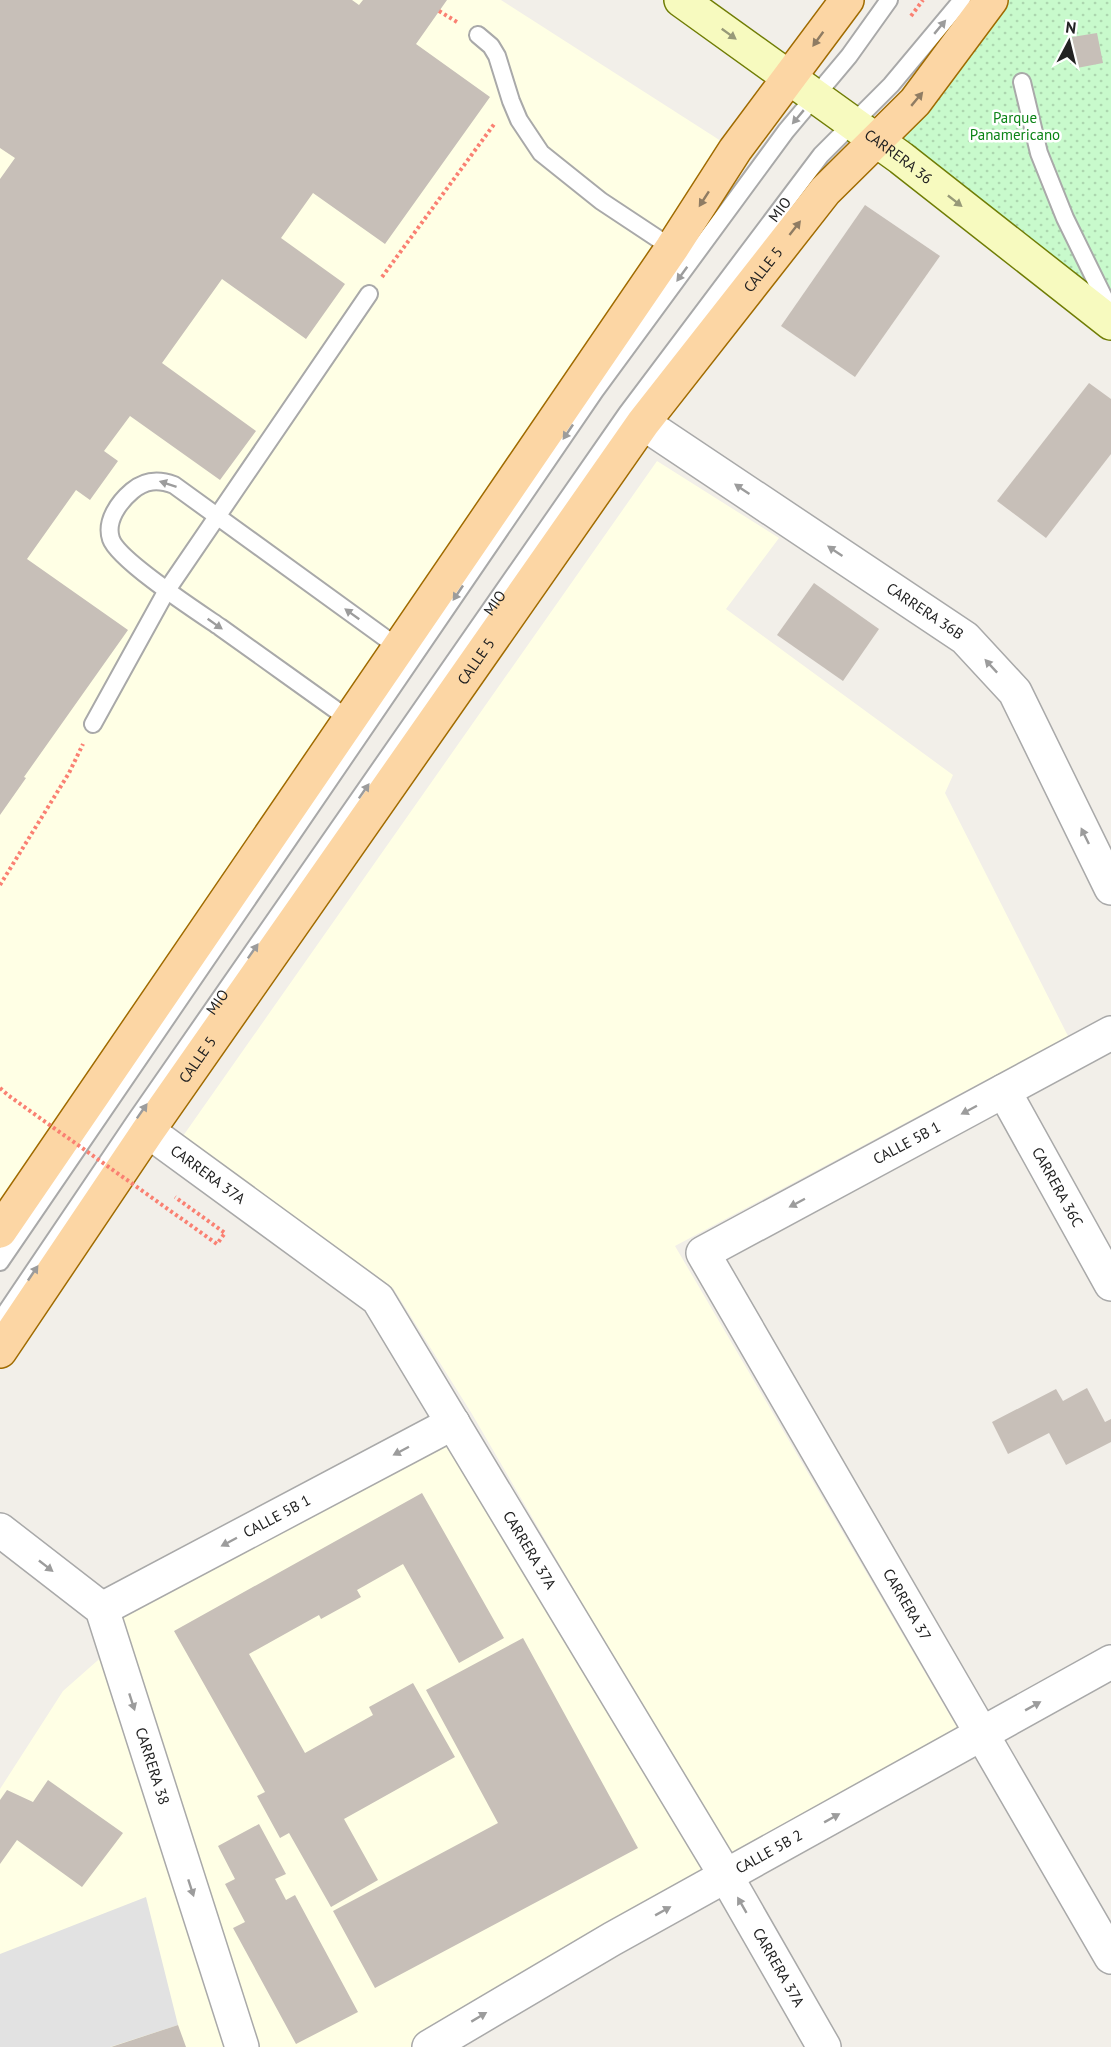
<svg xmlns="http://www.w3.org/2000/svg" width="1111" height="2047" font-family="'PT Sans',sans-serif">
<defs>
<pattern id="park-dots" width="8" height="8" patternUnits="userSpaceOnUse" patternTransform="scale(1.5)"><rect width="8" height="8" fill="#c8facc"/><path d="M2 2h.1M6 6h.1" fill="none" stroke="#acd6af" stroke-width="1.8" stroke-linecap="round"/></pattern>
</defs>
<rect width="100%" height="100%" fill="#f2efe9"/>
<g fill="#ffffe5">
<path d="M 0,0 L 501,0 L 735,150 L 0,1231 Z"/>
<path d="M 657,461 L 779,538 L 726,609 L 953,775 L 945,793 L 1069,1038 L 995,1075 L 675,1246 L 958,1729 L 728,1854 L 472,1414 L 393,1288 L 183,1136 Z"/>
<path d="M 453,1423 L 726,1876 L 429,2047 L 0,2047 L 0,1789 L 63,1691 L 114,1646 L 102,1609 Z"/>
</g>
<path fill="url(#park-dots)" d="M 991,0 L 1111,0 L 1111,323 L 876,140 Z"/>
<path fill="#e2e2e2" d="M 146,1897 L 178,2025 L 110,2047 L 0,2047 L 0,1954 Z"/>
<g fill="#c7bfb8">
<path d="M 0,0 L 352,0 L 359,5 L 363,0 L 447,0 L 416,44 L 490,97 L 385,244 L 313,193 L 281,238 L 345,284 L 306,339 L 222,279 L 162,363 L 256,431 L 220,480 L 130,416 L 104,451 L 118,461 L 90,500 L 76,490 L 27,559 L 128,630 L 24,777 L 26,778 L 0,815 L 0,179 L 15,158 L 0,148 Z"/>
<path d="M 1097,33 L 1103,63 L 1077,68 L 1072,37 Z"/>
<path d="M 865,205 L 940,256 L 855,377 L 781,326 Z"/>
<path d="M 1089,383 L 1111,399 L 1111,454 L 1046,538 L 997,501 Z"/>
<path d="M 814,583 L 879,629 L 843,681 L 777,635 Z"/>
<path d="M 1087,1388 L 1105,1422 L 1111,1419 L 1111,1442 L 1066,1465 L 1049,1433 L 1008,1454 L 992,1422 L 1056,1389 L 1063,1401 Z"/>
<path d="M 422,1493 L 504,1638 L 459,1663 L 403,1564 L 357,1590 L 361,1597 L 321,1619 L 319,1615 L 249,1654 L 305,1753 L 373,1715 L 369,1707 L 413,1683 L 455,1757 L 344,1819 L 378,1880 L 331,1907 L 289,1833 L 280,1838 L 257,1796 L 265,1792 L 174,1631 Z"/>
<path d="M 523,1638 L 638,1848 L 375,1988 L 333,1911 L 498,1823 L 426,1690 Z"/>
<path d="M 48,1780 L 123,1833 L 82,1887 L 17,1840 L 0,1864 L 0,1800 L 7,1790 L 33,1802 Z"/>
<path d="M 259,1824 L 286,1874 L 275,1879 L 286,1900 L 295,1895 L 358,2012 L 296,2044 L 233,1928 L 245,1922 L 225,1884 L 235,1879 L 218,1846 Z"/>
<path d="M 178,2025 L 186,2047 L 111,2047 Z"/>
</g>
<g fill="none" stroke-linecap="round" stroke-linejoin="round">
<g stroke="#a9a9a9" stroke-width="20">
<g id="lane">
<path d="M 478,35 L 491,46 L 497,56 L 511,101 L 519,120 L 541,153 L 601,201 L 672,248"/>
<path d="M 1022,82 L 1039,153 L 1065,218 L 1111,312"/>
<path d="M 350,720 C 307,689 263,658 220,627 C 198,612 118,560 111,539 C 105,521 119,502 132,491 C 145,480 158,479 174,485 L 399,648"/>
<path d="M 93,724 L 167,590 L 369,294"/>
<path d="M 0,1262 L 595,391 L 786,131 L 849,56 L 889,0"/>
<path id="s1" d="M 0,1321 L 135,1121 L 627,413 L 821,155 L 891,85 L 962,0"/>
</g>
</g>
<g stroke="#a9a9a9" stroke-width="36">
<g id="street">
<path id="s2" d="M 643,423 L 965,638 L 1015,692 L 1111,888"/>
<path id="s3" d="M 1111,1033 L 703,1253 L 1111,1957"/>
<path id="s4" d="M 1004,1091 L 1111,1284"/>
<path id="s5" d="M 148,1131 L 378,1299 L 726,1876 L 824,2047"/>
<path id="s6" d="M 0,1530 L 102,1609 L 242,2047"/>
<path id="s7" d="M 102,1609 L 453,1423"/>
<path id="s8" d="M 429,2047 L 612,1939 L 1111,1662"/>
</g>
</g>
<g stroke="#707d05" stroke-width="36">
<g id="secondary">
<path id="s9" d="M 681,0 L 901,158 L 1111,323"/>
</g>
</g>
<g stroke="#a06b00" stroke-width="36">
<g id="primary">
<path d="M 0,1231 L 672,248 L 735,150 L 847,0"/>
<path id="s10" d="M 0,1351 L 148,1131 L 643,423 L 825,191 L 915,102 L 991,0"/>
</g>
</g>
<g stroke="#fa8072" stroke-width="4" stroke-dasharray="3 3" stroke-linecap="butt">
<path d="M 439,11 L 457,22"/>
<path d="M 911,16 L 923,0"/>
<path d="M 382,277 L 495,123"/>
<path d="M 0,885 L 69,773 L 83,744"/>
<path d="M 0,1088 L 9,1096"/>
</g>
<use href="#lane" stroke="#fff" stroke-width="16"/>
<use href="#street" stroke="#fff" stroke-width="33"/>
<use href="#secondary" stroke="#f7fabf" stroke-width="33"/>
<use href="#primary" stroke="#fcd6a4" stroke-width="33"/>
<path stroke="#fa8072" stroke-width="4" stroke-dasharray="3 3" stroke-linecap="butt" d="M 9,1096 L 217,1244 L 225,1233 L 175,1197"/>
</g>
<defs><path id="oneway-solid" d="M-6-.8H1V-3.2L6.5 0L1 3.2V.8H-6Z" transform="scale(1.5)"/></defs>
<g fill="#9c9c9c">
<use href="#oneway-solid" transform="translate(940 27) rotate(-50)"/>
<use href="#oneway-solid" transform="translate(798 117) rotate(130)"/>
<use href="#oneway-solid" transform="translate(682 274) rotate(126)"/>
<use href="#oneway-solid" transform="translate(568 432) rotate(124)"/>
<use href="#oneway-solid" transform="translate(168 484) rotate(-162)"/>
<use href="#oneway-solid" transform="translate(742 489) rotate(-146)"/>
<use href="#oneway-solid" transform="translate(835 551) rotate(-146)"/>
<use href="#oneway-solid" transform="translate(458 593) rotate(124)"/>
<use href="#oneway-solid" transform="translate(352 614) rotate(-144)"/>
<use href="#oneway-solid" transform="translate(215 624) rotate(35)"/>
<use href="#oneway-solid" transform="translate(991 666) rotate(-133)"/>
<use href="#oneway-solid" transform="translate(364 791) rotate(-55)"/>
<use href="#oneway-solid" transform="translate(1085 836) rotate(-116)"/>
<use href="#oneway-solid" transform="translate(253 951) rotate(-55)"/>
<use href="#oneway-solid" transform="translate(969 1110) rotate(152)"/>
<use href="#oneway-solid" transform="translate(142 1111) rotate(-55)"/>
<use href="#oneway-solid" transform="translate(797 1203) rotate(152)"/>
<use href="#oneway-solid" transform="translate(33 1273) rotate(-56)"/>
<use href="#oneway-solid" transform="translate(401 1451) rotate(152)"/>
<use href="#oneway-solid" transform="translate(229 1542) rotate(152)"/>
<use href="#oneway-solid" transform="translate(46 1566) rotate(38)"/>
<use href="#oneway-solid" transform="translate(132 1702) rotate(72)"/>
<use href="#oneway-solid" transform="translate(1033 1706) rotate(-29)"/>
<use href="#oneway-solid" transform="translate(832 1818) rotate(-29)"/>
<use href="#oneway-solid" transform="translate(191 1888) rotate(72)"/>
<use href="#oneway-solid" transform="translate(742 1905) rotate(-120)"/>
<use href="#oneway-solid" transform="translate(663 1911) rotate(-29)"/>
<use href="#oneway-solid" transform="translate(479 2017) rotate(-31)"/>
</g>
<g fill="#979978">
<use href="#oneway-solid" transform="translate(729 34) rotate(36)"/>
<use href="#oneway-solid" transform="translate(955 201) rotate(38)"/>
</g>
<g fill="#8f7c63">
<use href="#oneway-solid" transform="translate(818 39) rotate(126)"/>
<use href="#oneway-solid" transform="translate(917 99) rotate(-50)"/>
<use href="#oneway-solid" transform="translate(704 199) rotate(123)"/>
<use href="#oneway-solid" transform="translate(795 228) rotate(-52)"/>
</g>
<g text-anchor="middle" stroke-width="5" stroke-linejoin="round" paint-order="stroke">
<g font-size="15" fill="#0c8416" stroke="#fff">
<text x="1015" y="123">Parque<tspan x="1015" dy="17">Panamericano</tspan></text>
</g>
<g font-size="15" fill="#222" stroke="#fff">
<text dy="5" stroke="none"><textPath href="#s9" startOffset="268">CARRERA 36</textPath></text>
<text dy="5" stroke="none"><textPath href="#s1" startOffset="1358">MIO</textPath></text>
<text dy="5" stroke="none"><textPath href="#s10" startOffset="1324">CALLE 5</textPath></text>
<text dy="5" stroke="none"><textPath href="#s1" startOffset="872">MIO</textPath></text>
<text dy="5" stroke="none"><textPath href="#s2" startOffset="339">CARRERA 36B</textPath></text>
<text dy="5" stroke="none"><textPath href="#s10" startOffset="838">CALLE 5</textPath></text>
<text dy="5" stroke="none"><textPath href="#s1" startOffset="386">MIO</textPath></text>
<text dy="5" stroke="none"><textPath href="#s10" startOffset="352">CALLE 5</textPath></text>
<text transform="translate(907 1143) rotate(-28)" y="5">CALLE 5B 1</text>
<text dy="5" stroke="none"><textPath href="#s5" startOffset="74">CARRERA 37A</textPath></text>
<text dy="5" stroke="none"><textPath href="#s4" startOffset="110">CARRERA 36C</textPath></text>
<text dy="5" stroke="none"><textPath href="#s7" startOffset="198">CALLE 5B 1</textPath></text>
<text dy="5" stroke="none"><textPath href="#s5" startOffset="578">CARRERA 37A</textPath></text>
<text dy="5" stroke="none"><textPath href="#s3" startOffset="870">CARRERA 37</textPath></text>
<text dy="5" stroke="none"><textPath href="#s6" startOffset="294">CARRERA 38</textPath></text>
<text dy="5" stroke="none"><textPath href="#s8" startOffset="392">CALLE 5B 2</textPath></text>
<text dy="5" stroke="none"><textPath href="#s5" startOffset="1064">CARRERA 37A</textPath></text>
</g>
</g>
<g transform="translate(1069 42) rotate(7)" stroke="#ffffff" stroke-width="4.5" paint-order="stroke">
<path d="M0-4.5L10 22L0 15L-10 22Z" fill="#222222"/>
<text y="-9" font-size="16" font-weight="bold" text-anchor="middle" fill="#222222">N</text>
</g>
</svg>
